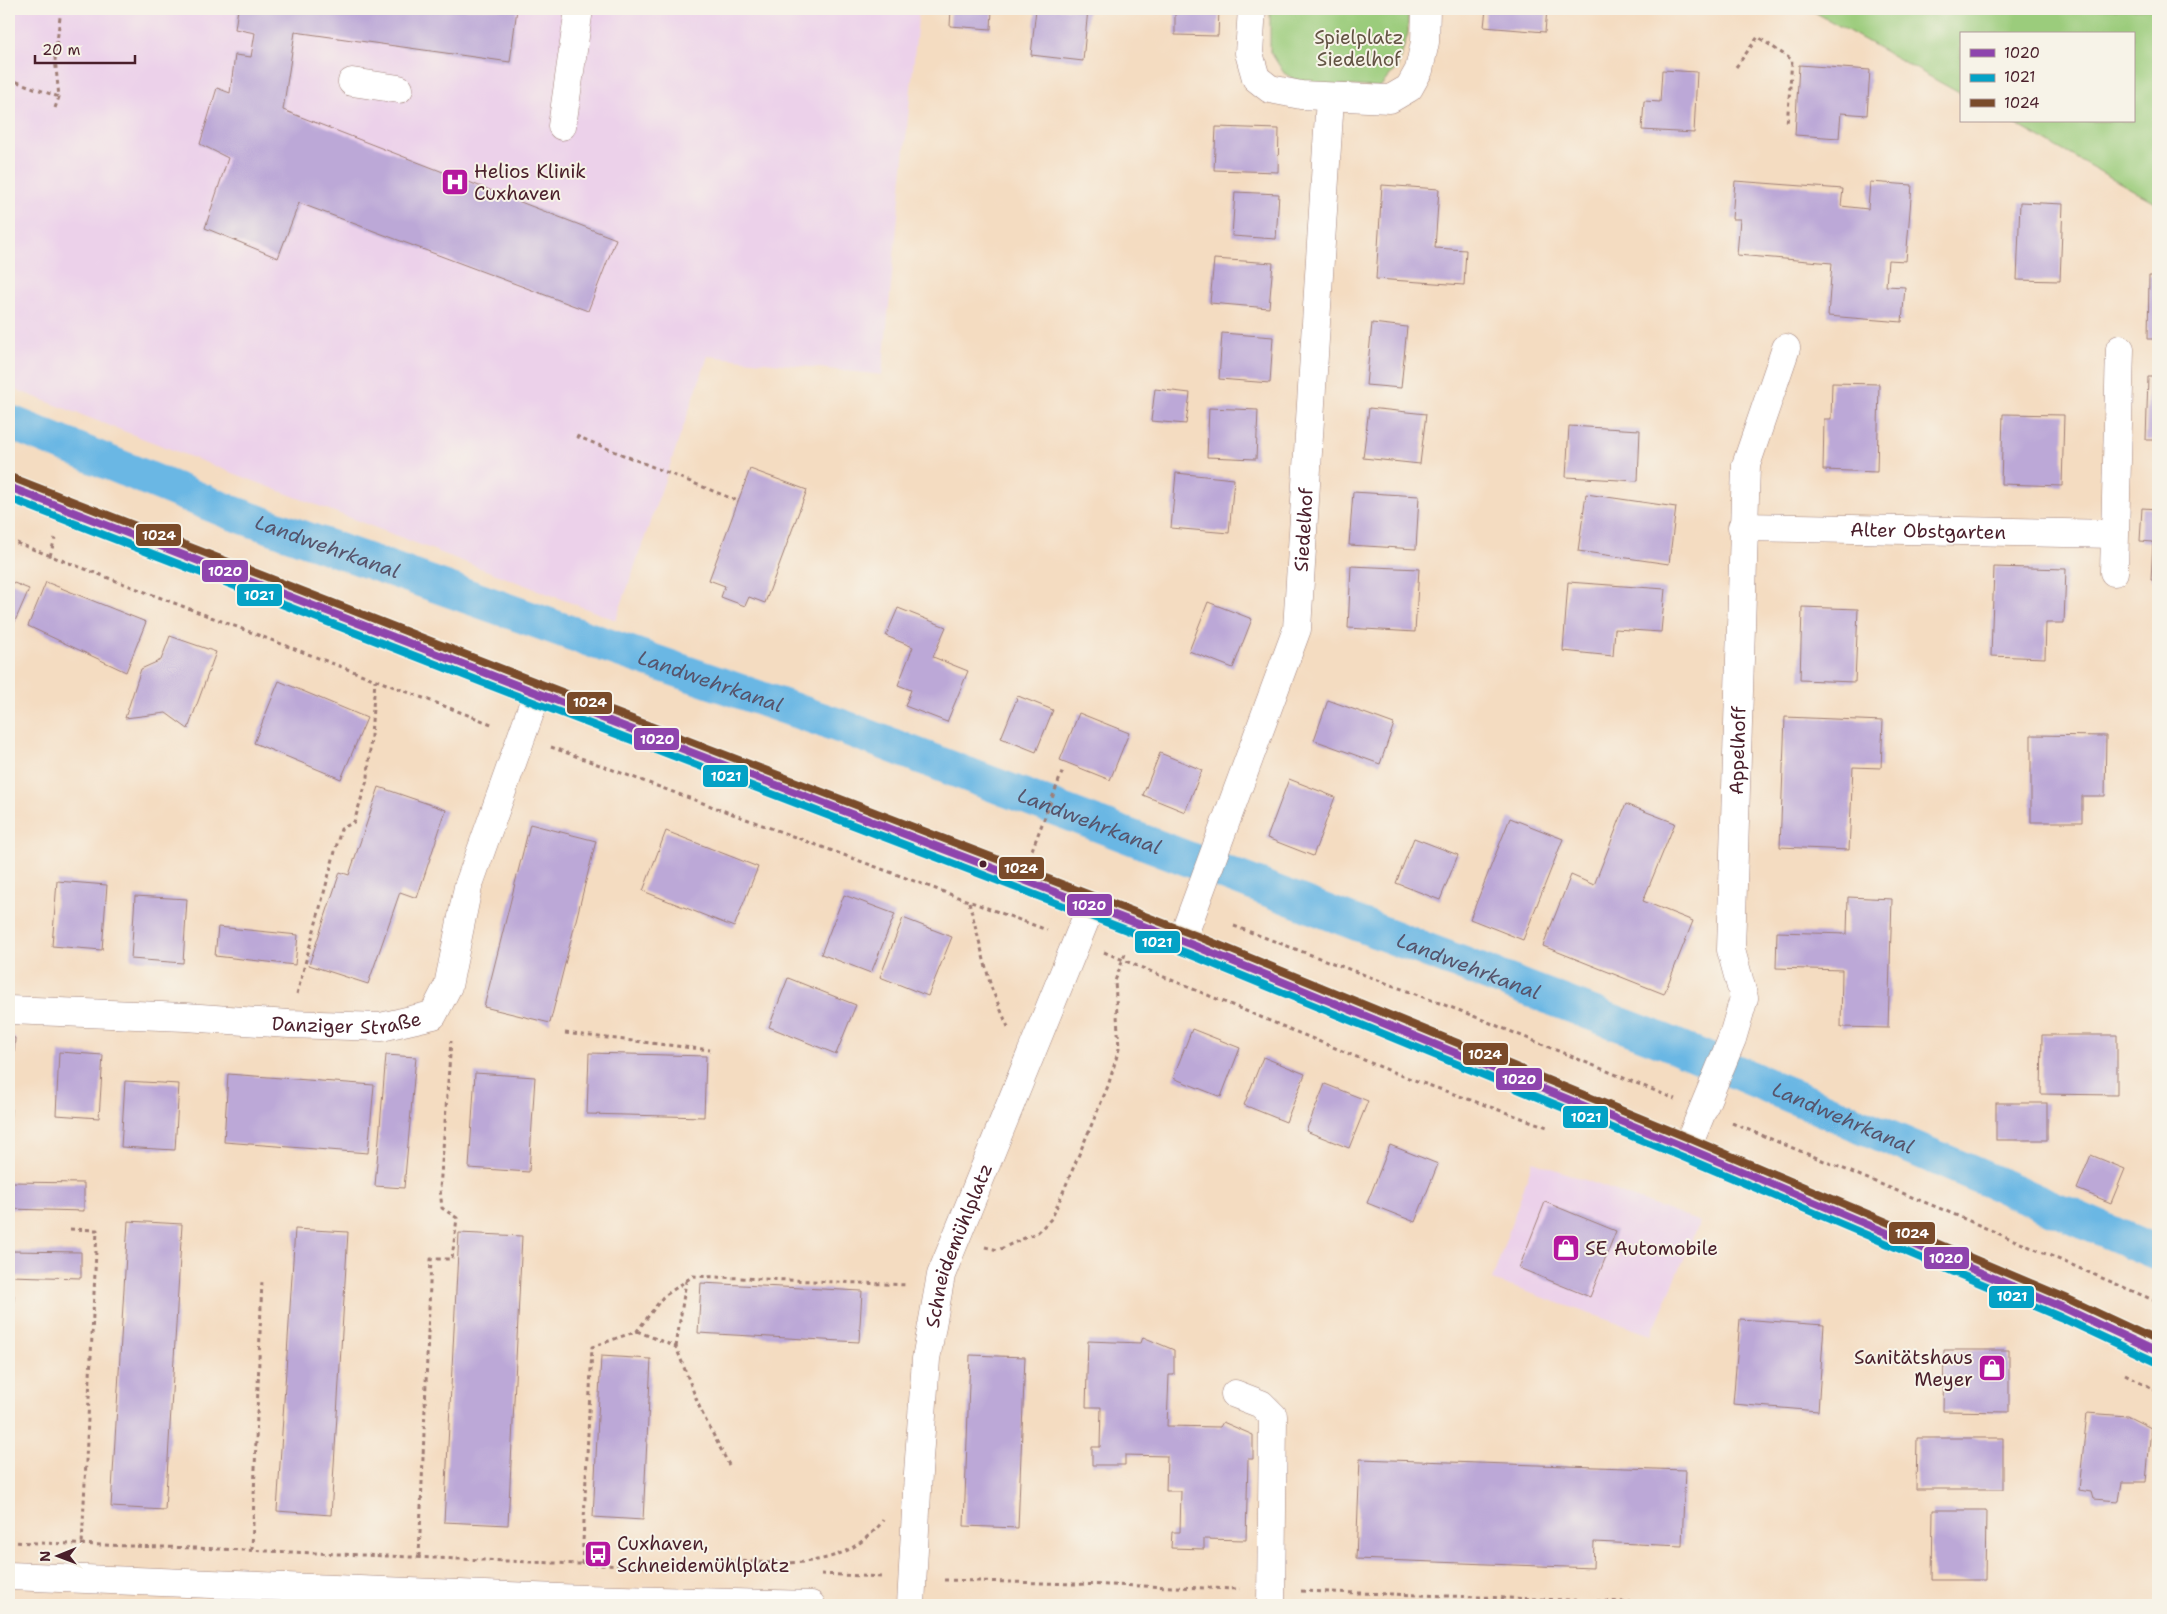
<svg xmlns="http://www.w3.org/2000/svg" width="2167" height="1614" font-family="'Shantell Sans',sans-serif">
<rect width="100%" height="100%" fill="#f7f3e8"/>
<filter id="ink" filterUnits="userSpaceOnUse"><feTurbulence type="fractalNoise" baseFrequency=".02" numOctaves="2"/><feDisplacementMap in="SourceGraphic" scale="10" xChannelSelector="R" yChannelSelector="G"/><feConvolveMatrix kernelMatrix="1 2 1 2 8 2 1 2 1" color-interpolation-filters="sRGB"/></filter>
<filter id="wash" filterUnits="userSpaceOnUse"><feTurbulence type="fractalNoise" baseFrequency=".0096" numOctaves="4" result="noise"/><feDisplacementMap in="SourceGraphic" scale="20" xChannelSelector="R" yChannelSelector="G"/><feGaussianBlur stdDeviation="1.12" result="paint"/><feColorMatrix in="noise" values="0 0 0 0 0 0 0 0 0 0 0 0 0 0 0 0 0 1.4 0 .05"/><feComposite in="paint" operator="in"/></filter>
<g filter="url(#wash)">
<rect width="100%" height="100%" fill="#f4dcc1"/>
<g fill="#ecd1ea">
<path d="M 9,9 L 919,9 L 882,375 L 708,356 L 616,620 L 9,387 Z"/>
<path d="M 1533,1161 L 1700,1222 L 1651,1335 L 1492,1280 Z"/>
</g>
<g fill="#9bcc7c" stroke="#727654">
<path d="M 1270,9 L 1408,9 L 1408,33 L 1398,66 L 1380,87 L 1302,84 L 1284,73 L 1270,51 Z"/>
<path d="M 1809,9 L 2158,9 L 2158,204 L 2010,121 L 2133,121 L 2133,34 L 1961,34 L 1961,94 Z"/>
</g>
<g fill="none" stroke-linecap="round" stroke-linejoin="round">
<path stroke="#6bb7e4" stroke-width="35" id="s1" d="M 9,422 L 230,512 L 568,632 L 846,728 L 1664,1041 L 2158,1253"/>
</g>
<g id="blocks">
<g fill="#bca8d7">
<path d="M 238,9 L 517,9 L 510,62 L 295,32 L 283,110 L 616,239 L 588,311 L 299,203 L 278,258 L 205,228 L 228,158 L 200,144 L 217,88 L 230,93 L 235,55 L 251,57 L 255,33 L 235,29 Z"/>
<path d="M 951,9 L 992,9 L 991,29 L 950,26 Z"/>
<path d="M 1036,9 L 1088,9 L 1083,61 L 1031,55 Z"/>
<path d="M 1175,9 L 1219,9 L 1218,36 L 1175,35 Z"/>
<path d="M 1486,9 L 1547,9 L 1545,32 L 1484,27 Z"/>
<path d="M 1799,65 L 1870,70 L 1867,115 L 1841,113 L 1839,138 L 1795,135 Z"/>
<path d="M 1662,70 L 1697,72 L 1694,133 L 1642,130 L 1644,101 L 1660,102 Z"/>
<path d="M 1216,127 L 1279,129 L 1278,172 L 1214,170 Z"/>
<path d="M 1735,181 L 1843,189 L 1841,206 L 1868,209 L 1870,182 L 1912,185 L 1906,261 L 1888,260 L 1886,286 L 1905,287 L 1902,322 L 1828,316 L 1832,263 L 1737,255 L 1740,219 L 1732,219 Z"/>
<path d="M 1382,185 L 1439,189 L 1435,248 L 1466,250 L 1464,285 L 1376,279 Z"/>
<path d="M 1235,192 L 1279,194 L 1276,239 L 1232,236 Z"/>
<path d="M 2020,202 L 2063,204 L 2060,281 L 2017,280 Z"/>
<path d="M 1214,259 L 1273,263 L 1269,308 L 1210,303 Z"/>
<path d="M 2149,276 L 2158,276 L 2158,339 L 2148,339 Z"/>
<path d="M 1372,323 L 1407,327 L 1401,388 L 1366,385 Z"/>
<path d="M 1222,333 L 1273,337 L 1270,383 L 1219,379 Z"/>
<path d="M 2148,377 L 2158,377 L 2158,440 L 2146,440 Z"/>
<path d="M 1832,383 L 1879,384 L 1877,472 L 1823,470 L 1824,419 L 1831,419 Z"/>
<path d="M 1155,389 L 1190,393 L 1186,424 L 1151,421 Z"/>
<path d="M 1209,408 L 1258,410 L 1256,459 L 1207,457 Z"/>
<path d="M 1369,408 L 1426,414 L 1420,464 L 1363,458 Z"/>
<path d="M 2003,414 L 2064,415 L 2062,486 L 2001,484 Z"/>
<path d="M 1569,426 L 1640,430 L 1638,481 L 1566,477 Z"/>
<path d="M 750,469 L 807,490 L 765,603 L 749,597 L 745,606 L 721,597 L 725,586 L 709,580 Z"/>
<path d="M 1176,473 L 1234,479 L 1229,533 L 1171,528 Z"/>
<path d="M 1353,492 L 1419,496 L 1416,549 L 1349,545 Z"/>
<path d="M 1586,494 L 1676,507 L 1669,564 L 1578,551 Z"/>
<path d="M 2142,508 L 2158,509 L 2158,580 L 2151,580 L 2153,542 L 2140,541 Z"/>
<path d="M 1351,566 L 1419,569 L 1415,632 L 1348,628 Z"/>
<path d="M 1994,567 L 2066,569 L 2064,623 L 2046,623 L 2045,658 L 1991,656 Z"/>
<path d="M 9,581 L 29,589 L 9,635 Z"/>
<path d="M 46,582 L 146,622 L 126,672 L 28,626 Z"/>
<path d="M 1568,582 L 1665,589 L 1661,632 L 1615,629 L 1613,656 L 1563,651 Z"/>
<path d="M 1208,602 L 1252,619 L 1233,668 L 1189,651 Z"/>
<path d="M 1802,607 L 1858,609 L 1855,682 L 1800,680 Z"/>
<path d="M 898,608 L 946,627 L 933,657 L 968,671 L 947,722 L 905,706 L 911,690 L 898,685 L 913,647 L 886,636 Z"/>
<path d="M 170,636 L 216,652 L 188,729 L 166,713 L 125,718 L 141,669 L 161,660 Z"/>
<path d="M 279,681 L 367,718 L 341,779 L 254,743 Z"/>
<path d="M 1018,696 L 1053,710 L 1036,752 L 1001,738 Z"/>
<path d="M 1328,700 L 1394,724 L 1380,764 L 1314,740 Z"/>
<path d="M 1079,713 L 1129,733 L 1110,780 L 1060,760 Z"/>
<path d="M 1785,717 L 1883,721 L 1881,768 L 1853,767 L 1849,850 L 1780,847 Z"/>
<path d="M 2031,735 L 2106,736 L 2105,796 L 2082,796 L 2082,822 L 2031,822 Z"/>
<path d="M 1160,753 L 1202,770 L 1185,812 L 1143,795 Z"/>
<path d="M 1289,779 L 1335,797 L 1313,856 L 1267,838 Z"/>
<path d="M 379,787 L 446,810 L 417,898 L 400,892 L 368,984 L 309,965 L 340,872 L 349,875 Z"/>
<path d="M 1626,804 L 1675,823 L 1643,901 L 1693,921 L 1664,994 L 1543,946 L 1571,875 L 1594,885 Z"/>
<path d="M 1510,818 L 1563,839 L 1523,940 L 1470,919 Z"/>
<path d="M 530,824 L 596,841 L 550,1023 L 484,1007 Z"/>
<path d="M 666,831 L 758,867 L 734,927 L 643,891 Z"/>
<path d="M 1414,838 L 1458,855 L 1440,900 L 1396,883 Z"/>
<path d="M 57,881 L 107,885 L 102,950 L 52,946 Z"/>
<path d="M 844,895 L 895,914 L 871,973 L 821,954 Z"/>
<path d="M 135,896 L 187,899 L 183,963 L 131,959 Z"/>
<path d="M 1848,897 L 1892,899 L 1888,1028 L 1841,1027 L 1842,970 L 1776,968 L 1777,932 L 1847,934 Z"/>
<path d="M 903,918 L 952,937 L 928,996 L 880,977 Z"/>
<path d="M 218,927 L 298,935 L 295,965 L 215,956 Z"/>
<path d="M 788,978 L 856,1005 L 836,1054 L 769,1027 Z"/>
<path d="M 1192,1029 L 1240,1048 L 1221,1097 L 1173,1078 Z"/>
<path d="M 2042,1035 L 2117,1035 L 2117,1095 L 2041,1094 Z"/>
<path d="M 9,1037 L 15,1038 L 10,1126 L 9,1126 Z"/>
<path d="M 59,1052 L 103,1055 L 99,1118 L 56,1115 Z"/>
<path d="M 589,1053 L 706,1056 L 704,1117 L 587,1114 Z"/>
<path d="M 386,1055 L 416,1057 L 404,1188 L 375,1186 Z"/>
<path d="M 1263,1057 L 1305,1074 L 1286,1122 L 1244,1105 Z"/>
<path d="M 475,1073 L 535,1077 L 529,1172 L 469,1168 Z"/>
<path d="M 228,1074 L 374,1085 L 368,1153 L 224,1142 Z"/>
<path d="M 125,1081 L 179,1084 L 175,1150 L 121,1147 Z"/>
<path d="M 1325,1084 L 1368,1101 L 1349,1148 L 1306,1131 Z"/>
<rect x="1996" y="1103" width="51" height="37"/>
<path d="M 1390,1145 L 1438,1164 L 1415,1222 L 1367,1203 Z"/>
<path d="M 2091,1155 L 2125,1169 L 2111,1203 L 2077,1189 Z"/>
<path d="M 9,1182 L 84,1183 L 84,1211 L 9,1209 Z"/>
<path d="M 1545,1202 L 1616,1231 L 1590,1297 L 1519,1268 Z"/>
<path d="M 128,1221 L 182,1224 L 165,1510 L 111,1507 Z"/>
<path d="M 295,1229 L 348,1232 L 331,1515 L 277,1511 Z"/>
<path d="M 459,1233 L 522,1236 L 508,1525 L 444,1522 Z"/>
<path d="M 9,1251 L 81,1252 L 81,1278 L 9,1276 Z"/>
<path d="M 701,1283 L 862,1291 L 859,1342 L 698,1333 Z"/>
<path d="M 9,1294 L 14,1295 L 10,1364 L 9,1364 Z"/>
<path d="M 1740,1319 L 1824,1325 L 1818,1411 L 1733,1404 Z"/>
<path d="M 1143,1337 L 1174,1350 L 1174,1375 L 1169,1375 L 1167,1426 L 1220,1427 L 1223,1422 L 1253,1435 L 1253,1459 L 1248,1459 L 1246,1540 L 1204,1539 L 1204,1549 L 1171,1548 L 1172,1532 L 1180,1532 L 1181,1491 L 1166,1491 L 1167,1456 L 1125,1455 L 1125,1465 L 1092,1465 L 1092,1447 L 1100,1447 L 1101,1407 L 1086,1407 L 1088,1341 L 1141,1343 Z"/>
<path d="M 1944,1350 L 2009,1350 L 2009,1412 L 1943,1411 Z"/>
<path d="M 970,1355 L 1025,1357 L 1018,1528 L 964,1526 Z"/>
<path d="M 601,1356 L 651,1359 L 643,1520 L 593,1517 Z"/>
<path d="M 2087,1413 L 2127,1416 L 2151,1428 L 2146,1482 L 2122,1482 L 2119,1501 L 2093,1499 L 2091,1492 L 2079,1490 Z"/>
<path d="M 1917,1438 L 2003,1438 L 2003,1489 L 1916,1489 Z"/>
<path d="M 1360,1459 L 1685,1470 L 1682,1546 L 1594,1542 L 1593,1568 L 1356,1559 Z"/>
<path d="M 1933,1510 L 1986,1510 L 1985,1580 L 1932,1580 Z"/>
</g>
</g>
</g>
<g filter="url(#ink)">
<use href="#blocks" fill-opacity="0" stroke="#9f7e76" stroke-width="1"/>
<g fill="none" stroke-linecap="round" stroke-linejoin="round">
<g stroke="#9f7e76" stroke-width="29">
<g id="minor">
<path d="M 1252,9 L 1249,53 L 1256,78 L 1270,89 L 1301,95 L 1390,99 L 1409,88 L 1419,70 L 1425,42 L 1426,9"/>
<path d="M 352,82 L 399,89"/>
<path d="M 562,126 L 579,9"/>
<path id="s2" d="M 1742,527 L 2114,534"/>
<path d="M 2114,572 L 2120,349"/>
<path id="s3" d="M 1182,940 L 1297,629 L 1330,98"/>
<path id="s4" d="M 9,1010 L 186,1017 L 289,1024 L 381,1027 L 433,1015 L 448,986 L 468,887 L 537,693"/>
<path id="s5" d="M 1687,1148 L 1732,1039 L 1744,998 L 1731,950 L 1746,465 L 1786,348"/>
<path d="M 1235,1394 L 1261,1404 L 1273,1416 L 1271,1605"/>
<path d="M 9,1576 L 585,1599 L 811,1605"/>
<path id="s6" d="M 911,1605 L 918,1473 L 926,1359 L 941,1275 L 1091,906"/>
</g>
</g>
<g stroke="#9f7e76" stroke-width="29">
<path id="major" d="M 9,487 L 537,693 L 1193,945 L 1687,1148 L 2064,1308 L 2158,1352"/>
</g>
<g stroke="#9f7e76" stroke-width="3" stroke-dasharray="4 4" stroke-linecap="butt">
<path d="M 1736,67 L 1758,37 L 1792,60 L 1787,125"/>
<path d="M 9,79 L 59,97"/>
<path d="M 55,108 L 59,97 L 55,58 L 61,9"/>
<path d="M 576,436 L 738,501"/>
<path d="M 9,540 L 494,725"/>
<path d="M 50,556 L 55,538"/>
<path d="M 551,747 L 1047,930"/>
<path d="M 1032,850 L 1063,770"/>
<path d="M 969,902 L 991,987 L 1008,1027"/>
<path d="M 1234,926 L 1466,1013 L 1675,1099"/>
<path d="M 1104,952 L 1400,1075 L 1550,1128"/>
<path d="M 297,994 L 341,829 L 354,822 L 368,777 L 375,680"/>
<path d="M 565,1033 L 710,1050"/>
<path d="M 1732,1123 L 1946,1211 L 2158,1302"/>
<path d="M 70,1229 L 97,1230 L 82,1545"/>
<path d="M 985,1247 L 998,1250 L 1038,1232 L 1052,1218 L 1108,1086 L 1119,1049 L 1115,981 L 1126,951"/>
<path d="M 637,1331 L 676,1347 L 701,1411 L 729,1465"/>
<path d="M 676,1347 L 686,1281"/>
<path d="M 2125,1374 L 2158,1391"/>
<path d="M 9,1542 L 194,1548 L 675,1568"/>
<path d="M 252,1550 L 262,1279"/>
<path d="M 419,1557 L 431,1259 L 452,1259 L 457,1218 L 442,1208 L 440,1189 L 451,1041"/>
<path d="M 582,1564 L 592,1347 L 637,1331 L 663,1297 L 693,1276 L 908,1285"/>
<path d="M 722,1570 L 721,1560 C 770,1562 827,1572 867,1537 C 873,1532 879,1527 883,1520"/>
<path d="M 821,1574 L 882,1577"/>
<path d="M 944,1580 L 1240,1589"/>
<path d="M 1301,1591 L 1714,1605"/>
</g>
<use href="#minor" stroke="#fff" stroke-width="28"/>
<use href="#major" stroke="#f5c16b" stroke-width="28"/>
<g stroke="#f7f3e8" stroke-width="11">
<path id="bus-1" d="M 9,487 L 537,693 L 1193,945 L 1687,1148 L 2064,1308 L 2158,1352"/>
</g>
<g stroke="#f7f3e8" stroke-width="11">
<path id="bus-2" d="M 9,498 L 533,702 L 1189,954 L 1683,1157 L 2060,1317 L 2154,1361"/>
</g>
<g stroke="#f7f3e8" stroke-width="11">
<path id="bus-3" d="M 13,478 L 541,684 L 1197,936 L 1691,1139 L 2068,1299 L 2158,1341"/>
</g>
<use href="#bus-1" stroke="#8e44ad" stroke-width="8"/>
<use href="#bus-2" stroke="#04a2c6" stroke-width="8"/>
<use href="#bus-3" stroke="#7a4b2a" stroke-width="8"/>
</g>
</g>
<defs>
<g id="hospital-square" transform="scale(1.4375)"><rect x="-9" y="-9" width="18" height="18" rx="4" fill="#b5179e" stroke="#f7f3e8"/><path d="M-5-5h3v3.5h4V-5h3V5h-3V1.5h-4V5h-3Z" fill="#fff"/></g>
<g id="shop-square" transform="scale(1.4375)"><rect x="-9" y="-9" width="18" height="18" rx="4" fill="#b5179e" stroke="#f7f3e8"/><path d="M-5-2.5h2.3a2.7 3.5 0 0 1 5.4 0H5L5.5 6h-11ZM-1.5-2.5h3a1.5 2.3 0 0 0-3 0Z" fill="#fff"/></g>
<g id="bus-square" transform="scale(1.4375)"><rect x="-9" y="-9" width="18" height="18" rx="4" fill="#b5179e" stroke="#f7f3e8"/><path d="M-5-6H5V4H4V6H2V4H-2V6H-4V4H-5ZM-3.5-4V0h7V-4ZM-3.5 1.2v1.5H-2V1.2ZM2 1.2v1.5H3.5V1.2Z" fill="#fff"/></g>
</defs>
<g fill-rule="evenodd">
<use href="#hospital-square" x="455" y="182"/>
<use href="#shop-square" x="1566" y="1248"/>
<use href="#shop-square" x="1992" y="1368"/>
<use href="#bus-square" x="598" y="1554"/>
</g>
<circle fill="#4a1f2b" stroke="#f7f3e8" stroke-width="2" cx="983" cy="864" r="4.5"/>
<g text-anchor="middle" stroke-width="4" stroke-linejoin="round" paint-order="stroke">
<g font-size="19" fill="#625343" stroke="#f7f3e8">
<text x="1359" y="44">Spielplatz<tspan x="1359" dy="22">Siedelhof</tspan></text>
</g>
<g font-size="19" fill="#4a1f2b" stroke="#f7f3e8" text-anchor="start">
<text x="474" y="178">Helios Klinik<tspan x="474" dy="22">Cuxhaven</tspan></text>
<text x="1585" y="1255">SE Automobile</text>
<text x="1973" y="1364" text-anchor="end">Sanitätshaus<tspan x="1973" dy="22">Meyer</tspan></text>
<text x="617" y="1550">Cuxhaven,<tspan x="617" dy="22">Schneidemühlplatz</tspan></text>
</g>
<g font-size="19" fill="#4a1f2b" stroke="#f7f3e8">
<text dy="7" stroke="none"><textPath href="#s3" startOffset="431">Siedelhof</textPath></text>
<text dy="7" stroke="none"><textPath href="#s2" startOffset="186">Alter Obstgarten</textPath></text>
<text dy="7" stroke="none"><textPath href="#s5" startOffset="410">Appelhoff</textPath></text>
<text dy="7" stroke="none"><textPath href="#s4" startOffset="338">Danziger Straße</textPath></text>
<text dy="7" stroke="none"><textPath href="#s6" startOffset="365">Schneidemühlplatz</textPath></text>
</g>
<g font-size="20" font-style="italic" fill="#56546c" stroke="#f7f3e8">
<text dy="7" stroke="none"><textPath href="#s1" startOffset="342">Landwehrkanal</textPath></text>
<text dy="7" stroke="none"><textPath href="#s1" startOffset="748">Landwehrkanal</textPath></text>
<text dy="7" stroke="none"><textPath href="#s1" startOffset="1152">Landwehrkanal</textPath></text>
<text dy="7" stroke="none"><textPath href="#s1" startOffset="1558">Landwehrkanal</textPath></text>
<text dy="7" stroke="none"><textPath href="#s1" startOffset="1962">Landwehrkanal</textPath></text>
</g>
</g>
<g stroke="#f7f3e8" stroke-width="2">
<rect x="135" y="523" width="47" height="24" rx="5" fill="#7a4b2a"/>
<rect x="201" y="559" width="48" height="24" rx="5" fill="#8e44ad"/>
<rect x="236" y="583" width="47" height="24" rx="5" fill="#04a2c6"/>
<rect x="566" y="691" width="47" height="24" rx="5" fill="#7a4b2a"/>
<rect x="633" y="727" width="47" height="24" rx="5" fill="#8e44ad"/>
<rect x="702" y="764" width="47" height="24" rx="5" fill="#04a2c6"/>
<rect x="998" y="856" width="47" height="24" rx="5" fill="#7a4b2a"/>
<rect x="1066" y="893" width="47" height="24" rx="5" fill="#8e44ad"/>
<rect x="1134" y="930" width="47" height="24" rx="5" fill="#04a2c6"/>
<rect x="1462" y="1042" width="47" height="24" rx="5" fill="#7a4b2a"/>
<rect x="1495" y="1067" width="48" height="24" rx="5" fill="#8e44ad"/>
<rect x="1562" y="1105" width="47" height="24" rx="5" fill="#04a2c6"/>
<rect x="1888" y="1221" width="48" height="24" rx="5" fill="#7a4b2a"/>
<rect x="1923" y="1246" width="47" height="24" rx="5" fill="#8e44ad"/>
<rect x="1988" y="1285" width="47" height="24" rx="5" fill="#04a2c6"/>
</g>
<g font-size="14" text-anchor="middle" font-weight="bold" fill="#fff">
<text x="159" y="540">1024</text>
<text x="225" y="576">1020</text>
<text x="259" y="600">1021</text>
<text x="590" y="707">1024</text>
<text x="657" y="744">1020</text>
<text x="726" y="781">1021</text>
<text x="1021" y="873">1024</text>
<text x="1089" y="910">1020</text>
<text x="1157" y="947">1021</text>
<text x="1485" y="1059">1024</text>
<text x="1519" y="1084">1020</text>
<text x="1586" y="1122">1021</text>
<text x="1912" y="1238">1024</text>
<text x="1946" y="1263">1020</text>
<text x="2012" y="1301">1021</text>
</g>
<rect width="2167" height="1614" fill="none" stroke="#f7f3e8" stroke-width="30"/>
<rect x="1960" y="32" width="175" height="90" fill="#f7f3e8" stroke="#b29e9c"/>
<rect x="1970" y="49" width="25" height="8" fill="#8e44ad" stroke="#b29e9c"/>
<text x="2004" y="58" font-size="15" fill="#4a1f2b">1020</text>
<rect x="1970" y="74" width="25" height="8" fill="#04a2c6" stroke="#b29e9c"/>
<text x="2004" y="82" font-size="15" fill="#4a1f2b">1021</text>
<rect x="1970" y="99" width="25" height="8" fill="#7a4b2a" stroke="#b29e9c"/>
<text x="2004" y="108" font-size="15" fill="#4a1f2b">1024</text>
<g transform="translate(58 1556) rotate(269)" stroke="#f7f3e8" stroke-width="4" paint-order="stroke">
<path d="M0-4L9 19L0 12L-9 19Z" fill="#4a1f2b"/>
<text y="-8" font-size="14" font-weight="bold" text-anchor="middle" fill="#4a1f2b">N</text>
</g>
<path d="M35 55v8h100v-8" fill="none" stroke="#4a1f2b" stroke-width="2.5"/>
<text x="42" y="55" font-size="15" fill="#4a1f2b" stroke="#f7f3e8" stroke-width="4" paint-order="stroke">20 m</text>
</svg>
